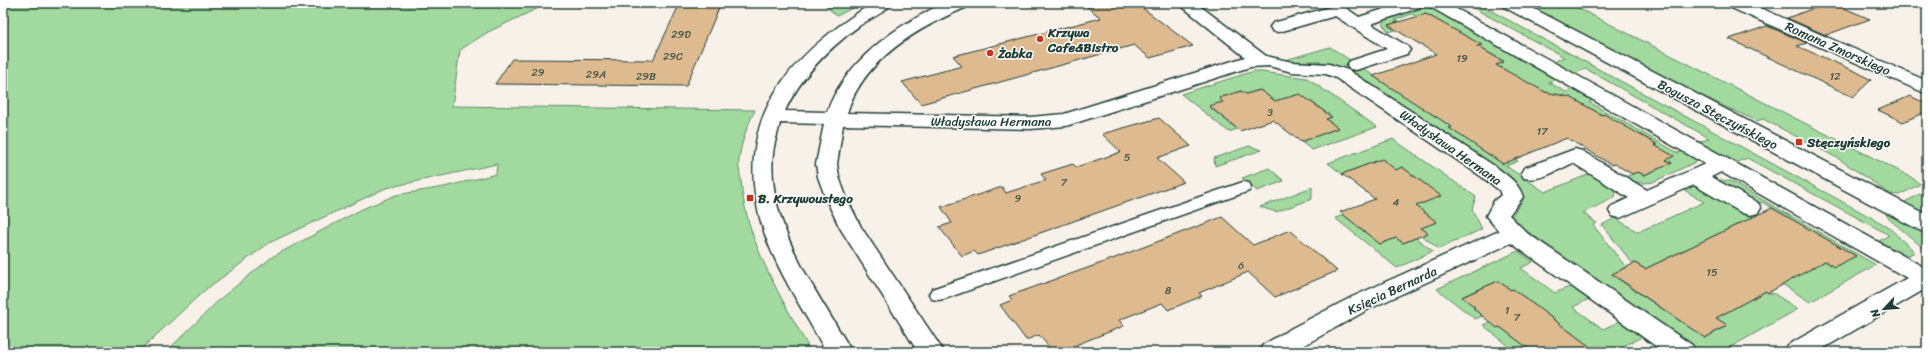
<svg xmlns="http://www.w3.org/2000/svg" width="1930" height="355" font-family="Sriracha,sans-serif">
<rect width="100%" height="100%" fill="#f8f1e9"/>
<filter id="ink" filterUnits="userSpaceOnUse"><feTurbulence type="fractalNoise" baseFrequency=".025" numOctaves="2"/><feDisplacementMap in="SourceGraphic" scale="8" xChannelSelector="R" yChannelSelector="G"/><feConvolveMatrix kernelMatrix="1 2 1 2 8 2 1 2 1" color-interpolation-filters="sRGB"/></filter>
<g filter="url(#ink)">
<g fill="#a1d99e" stroke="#608b69">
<path d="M 3,3 L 549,3 L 488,32 L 460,50 L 452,106 L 755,110 C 748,124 741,143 739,159 C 738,166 740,174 741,181 C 746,243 782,298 811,352 L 166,352 L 220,299 L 272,257 L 362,209 L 396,195 L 444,187 L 496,174 L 497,164 L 386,188 L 269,243 L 205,290 L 138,352 L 3,352 Z"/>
<path d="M 822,3 L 862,3 L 837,16 Z"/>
<path d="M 1464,3 L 1477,3 L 1887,226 L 1915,252 L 1904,257 L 1876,243 L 1889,235 L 1747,158 L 1733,164 L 1698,143 L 1709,138 L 1586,69 L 1573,74 L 1553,62 L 1564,57 Z"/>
<path d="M 1521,3 L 1568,3 L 1911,177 L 1920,184 L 1900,195 L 1890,194 L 1839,159 L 1763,119 L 1757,121 L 1688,90 Z"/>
<path d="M 1418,8 L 1429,8 L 1438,10 L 1561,77 L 1548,82 L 1566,92 L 1579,87 L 1598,98 L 1589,102 L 1678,153 L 1688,149 L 1702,159 L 1653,182 C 1642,184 1635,183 1625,177 L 1638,172 L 1644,175 L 1672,163 L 1666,160 L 1673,156 L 1654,145 L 1657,144 L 1641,135 L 1638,135 L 1604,114 L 1602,115 L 1570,97 L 1544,92 L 1514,159 L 1518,161 L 1506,166 L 1545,192 L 1592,173 L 1619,190 L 1616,192 L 1615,197 L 1583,213 L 1597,223 L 1593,225 L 1626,267 L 1612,275 L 1705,338 L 1727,326 L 1716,318 L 1766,291 L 1771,294 L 1773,293 L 1798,309 L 1722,352 L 1695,350 L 1514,222 L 1511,217 L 1523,200 L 1521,191 L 1516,184 L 1341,67 L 1316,61 L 1296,62 L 1285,60 L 1330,47 L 1414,102 L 1505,70 L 1496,65 L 1504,61 L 1477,46 L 1481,45 L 1426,14 L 1417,17 L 1412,14 L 1395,20 L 1398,22 L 1388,25 L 1395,30 L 1389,32 L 1383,25 L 1387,17 Z"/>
<path d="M 1254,71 L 1307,78 L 1377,127 L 1312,150 L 1301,142 L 1338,128 L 1326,119 L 1332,117 L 1312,102 L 1306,104 L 1294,96 L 1283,99 L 1277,103 L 1260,90 L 1246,94 L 1241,91 L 1219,98 L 1223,102 L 1209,107 L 1237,129 L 1229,132 L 1181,94 Z"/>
<path d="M 1393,139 L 1476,197 L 1472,209 L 1482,229 L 1439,249 L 1422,236 L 1427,233 L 1421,228 L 1436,221 L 1414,206 L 1425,184 L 1402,167 L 1396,170 L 1382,159 L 1342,174 L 1328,163 Z"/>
<path d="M 1249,146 L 1262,150 L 1215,166 L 1214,158 Z"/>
<path d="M 1269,168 L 1284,181 L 1257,191 L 1242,178 Z"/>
<path d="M 1719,180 L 1730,181 L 1876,265 L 1810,302 L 1782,284 L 1825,261 L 1834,267 L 1855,256 L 1762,202 L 1758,204 L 1718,182 Z"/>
<path d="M 1692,186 L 1698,186 L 1753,217 L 1645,269 L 1635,263 L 1633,264 L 1602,225 L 1615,218 L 1638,232 L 1704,202 L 1681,188 Z"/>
<path d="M 1312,187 L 1312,199 L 1276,212 L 1260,207 Z"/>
<path d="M 1927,190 L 1927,215 L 1903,203 Z"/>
<path d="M 1887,213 L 1927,234 L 1927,251 L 1889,219 L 1886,214 Z"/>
<path d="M 1344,215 L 1380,244 L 1396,238 L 1403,243 L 1416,238 L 1433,251 L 1397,268 L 1335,218 Z"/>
<path d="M 1518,251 L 1533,262 L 1521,268 L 1555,293 L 1571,286 L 1589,299 L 1573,307 L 1603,329 L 1620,321 L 1642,337 L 1625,345 L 1634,352 L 1597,352 L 1513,289 L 1511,290 L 1498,281 L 1463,296 L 1475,307 L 1473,308 L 1483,316 L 1475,319 L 1437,289 Z"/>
<path d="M 1490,322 L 1500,327 L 1533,352 L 1516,352 L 1483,325 Z"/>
</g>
<g fill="#deba90" stroke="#1f3d34">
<path d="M 680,3 L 721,3 L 686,86 L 495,84 L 512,59 L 653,60 Z"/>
<path d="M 1082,3 L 1136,3 L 1193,46 L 1150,58 L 1134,45 L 921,104 L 902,82 L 962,66 L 953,56 L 1101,18 Z"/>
<path d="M 1828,3 L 1832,3 L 1870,19 L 1826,35 L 1787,18 Z"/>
<path d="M 1426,14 L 1482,45 L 1477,46 L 1504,62 L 1496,65 L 1545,92 L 1570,97 L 1602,115 L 1604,114 L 1656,144 L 1654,145 L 1674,156 L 1666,160 L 1672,163 L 1644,175 L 1638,172 L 1632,174 L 1615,164 L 1612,165 L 1567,138 L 1503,164 L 1449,128 L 1452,127 L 1373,76 L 1436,54 L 1388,25 Z"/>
<path d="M 1767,26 L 1807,43 L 1797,46 L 1857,72 L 1871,80 L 1853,97 L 1729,39 Z"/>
<path d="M 1260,90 L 1275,101 L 1300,94 L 1332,117 L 1326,119 L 1338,128 L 1301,142 L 1273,120 L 1240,131 L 1209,106 L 1223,102 L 1219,98 L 1241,91 L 1246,94 Z"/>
<path d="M 1910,96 L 1927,104 L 1927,111 L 1903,122 L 1878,110 Z"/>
<path d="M 1159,118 L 1191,146 L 1157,158 L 1184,182 L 978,255 L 974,251 L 962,256 L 939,227 L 952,223 L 941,207 L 1002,187 L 1006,193 L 1046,180 L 1041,174 L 1073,164 L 1076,167 L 1121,152 L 1102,134 Z"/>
<path d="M 1382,159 L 1396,170 L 1402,167 L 1441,196 L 1416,206 L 1437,222 L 1421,228 L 1428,233 L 1403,243 L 1396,238 L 1380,244 L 1340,212 L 1375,199 L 1342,174 Z"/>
<path d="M 1772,208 L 1856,256 L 1834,267 L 1825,261 L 1768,293 L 1766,291 L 1716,318 L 1727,325 L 1705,338 L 1612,274 L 1635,263 L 1645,269 Z"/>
<path d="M 1222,217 L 1253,245 L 1290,230 L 1337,271 L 1275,297 L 1248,272 L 1199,293 L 1202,296 L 1168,310 L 1162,303 L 1119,320 L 1124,326 L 1058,352 L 1053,352 L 1039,335 L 1026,340 L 1000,305 L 1012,300 L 1009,296 L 1107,261 Z"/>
<path d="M 1498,281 L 1511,290 L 1513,289 L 1597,352 L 1533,352 L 1500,327 L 1497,328 L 1486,319 L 1473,308 L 1475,307 L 1462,297 Z"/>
</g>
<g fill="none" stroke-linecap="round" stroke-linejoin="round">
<g stroke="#1f3d34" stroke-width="3">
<path id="pedestrian" d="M 1243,182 L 1249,183 L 1251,187 L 1249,191 L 944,299 L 938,300 L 932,299 L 929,294 L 932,289 Z"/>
</g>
<g stroke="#1f3d34" stroke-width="3">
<g id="minor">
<path d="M 873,3 L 892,3 C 885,13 869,19 859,26 C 828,49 801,76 785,111 L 827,112 C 842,69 884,34 923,14 C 930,10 940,4 948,3 C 955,2 962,3 969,3 L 967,7 C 919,27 863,59 847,113 L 1030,117 L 1064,114 L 1245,57 L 1178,3 L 1196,3 L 1266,56 L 1292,62 L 1329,64 L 1348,70 L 1496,167 C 1509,177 1518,182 1523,197 L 1509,215 L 1527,233 L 1692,345 L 1696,352 L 1664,352 L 1511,243 L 1369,309 L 1292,352 L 1259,352 L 1263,345 L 1292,328 L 1352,297 L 1499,231 L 1486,216 L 1494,201 L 1501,195 L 1499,190 L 1482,177 L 1336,78 L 1326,74 L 1292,72 L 1269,66 L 1250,67 L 1066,126 L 1030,129 L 843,125 L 837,164 L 839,177 L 847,199 L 861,227 L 944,352 L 918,352 L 840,228 L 826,199 L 818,177 L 816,164 L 824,124 L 780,123 C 778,133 774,143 773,153 C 766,226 818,292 852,352 L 826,352 C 804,310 774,268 761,222 C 732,119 789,55 873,3 Z"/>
<path d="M 1403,3 L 1446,3 L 1927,269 L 1927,288 L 1817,352 L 1784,352 L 1788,345 L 1907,278 L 1721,172 L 1711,177 L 1758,203 L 1761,208 L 1758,213 L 1750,215 L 1742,213 L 1694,185 L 1620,218 L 1612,216 L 1609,211 L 1612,206 L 1629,198 L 1573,163 C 1559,169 1540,182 1524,178 L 1521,173 L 1524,168 L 1575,149 L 1582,151 L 1647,190 L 1705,164 L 1427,5 L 1371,24 L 1407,46 L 1410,50 L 1407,54 L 1356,70 L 1350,69 L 1347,65 L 1350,61 L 1387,49 L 1335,16 L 1279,32 L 1273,31 L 1270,27 L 1273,23 L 1337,5 L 1343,6 L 1359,17 Z"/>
<path d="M 1727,3 L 1749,3 L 1927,81 L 1927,94 L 1729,7 Z"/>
</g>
</g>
<g stroke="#1f3d34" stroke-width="3">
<path id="tertiary" d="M 1501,3 L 1523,3 L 1927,215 L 1927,233 L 1919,230 L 1504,7 Z"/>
</g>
<use href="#pedestrian" fill="#fff" fill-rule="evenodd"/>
<use href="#minor" fill="#fff" fill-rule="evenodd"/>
<use href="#tertiary" fill="#fff" fill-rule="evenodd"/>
</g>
</g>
<g fill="#c8321e" stroke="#fff" stroke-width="1.5">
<circle cx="1040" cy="39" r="4"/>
<circle cx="990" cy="53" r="4"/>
<rect x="1795" y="138" width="8" height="8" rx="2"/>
<rect x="746" y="194" width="8" height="8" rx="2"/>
</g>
<g text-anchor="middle" stroke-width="3" stroke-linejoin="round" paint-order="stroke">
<g font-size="11" fill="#4f5c4b">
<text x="681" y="38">29D</text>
<text x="673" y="60">29C</text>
<text x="1462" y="62">19</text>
<text x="538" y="76">29</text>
<text x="596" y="78">29A</text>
<text x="646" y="80">29B</text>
<text x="1835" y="80">12</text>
<text x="1270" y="116">3</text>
<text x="1542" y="135">17</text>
<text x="1127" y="161">5</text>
<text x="1064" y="186">7</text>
<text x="1018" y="202">9</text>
<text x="1396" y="206">4</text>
<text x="1241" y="269">6</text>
<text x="1712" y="276">15</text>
<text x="1168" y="294">8</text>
<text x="1507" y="314">1</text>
<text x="1517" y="321">7</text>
</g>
<g font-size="13" font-weight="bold" fill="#1f3d34" stroke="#fff" text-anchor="start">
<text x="1048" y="37">Krzywa<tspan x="1048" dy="15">Cafe&amp;Bistro</tspan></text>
<text x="998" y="58">Żabka</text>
<text x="1807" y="147">Stęczyńskiego</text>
<text x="758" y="203">B. Krzywoustego</text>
</g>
<g font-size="13" fill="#1f3d34" stroke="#fff">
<text transform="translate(1838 48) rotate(24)" y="5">Romana Zmorskiego</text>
<text transform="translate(1718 114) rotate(28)" y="5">Bogusza Stęczyńskiego</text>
<text x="991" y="126">Władysława Hermana</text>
<text transform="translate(1451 147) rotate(35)" y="5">Władysława Hermana</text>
<text transform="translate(1392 290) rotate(-25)" y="5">Księcia Bernarda</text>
</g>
</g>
<rect width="1930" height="355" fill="none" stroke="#fff" stroke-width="16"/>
<rect x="8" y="8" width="1914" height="339" fill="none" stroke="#1f3d34" stroke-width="1.5" filter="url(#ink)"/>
<g transform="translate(1884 309) rotate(244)" stroke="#ffffff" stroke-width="3" paint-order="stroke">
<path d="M0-3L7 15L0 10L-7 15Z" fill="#1f3d34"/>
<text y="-6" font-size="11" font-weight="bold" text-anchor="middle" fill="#1f3d34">N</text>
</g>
</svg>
